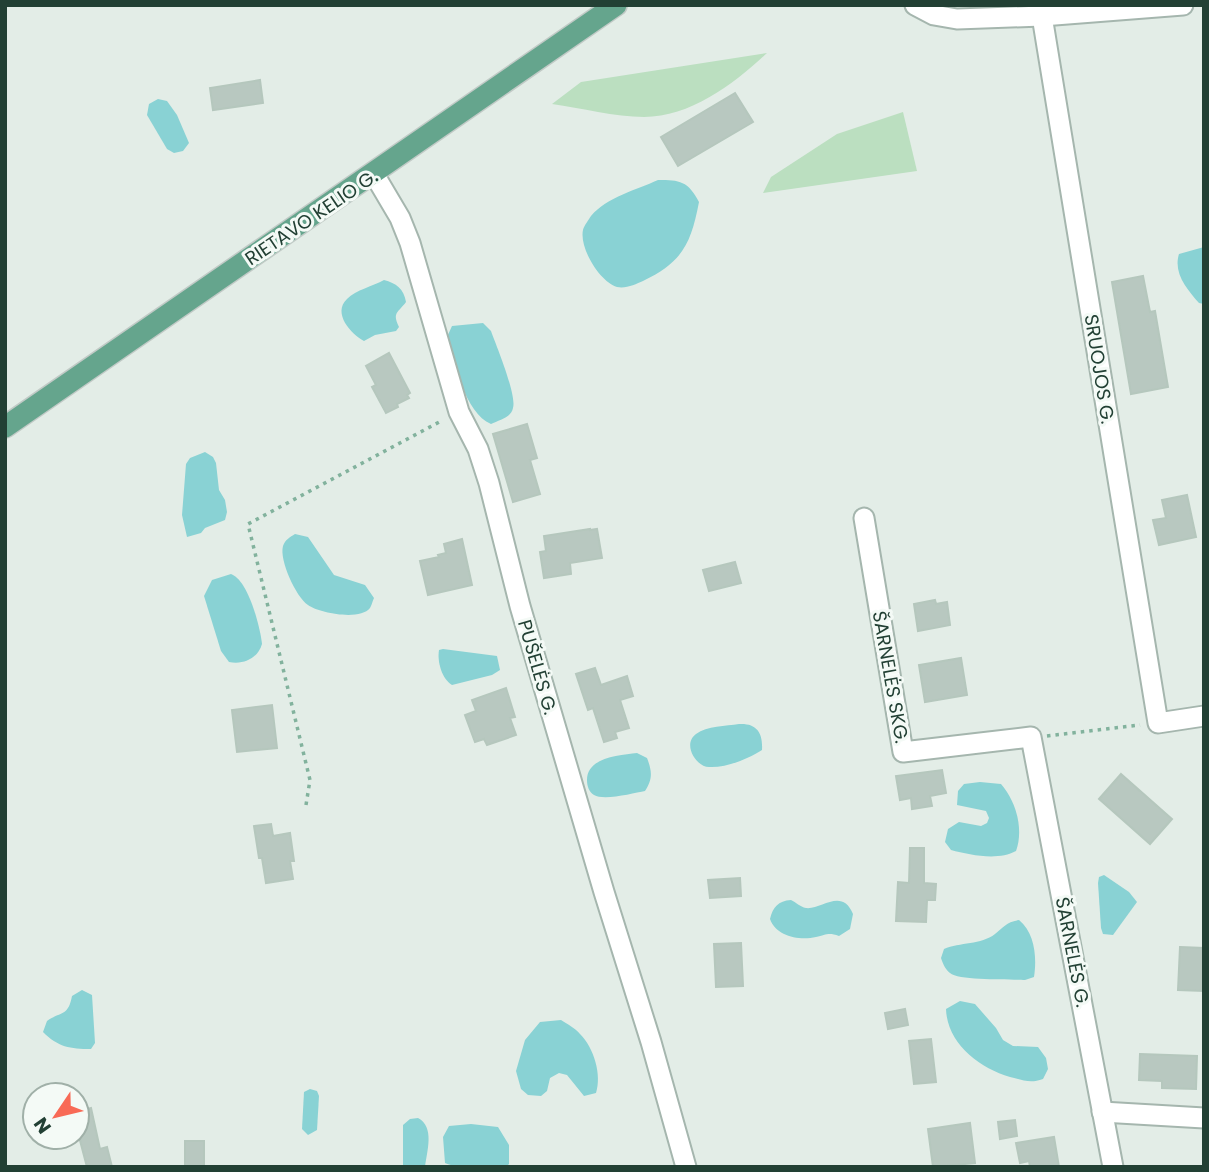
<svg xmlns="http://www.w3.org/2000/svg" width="1209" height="1172" font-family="Poppins,sans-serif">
<rect width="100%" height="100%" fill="#e3ede7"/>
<g fill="#bbdfc0">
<path d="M 767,53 C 735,83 691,117 644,117 C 615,117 581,108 552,104 L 581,82 Z"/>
<path d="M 903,112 L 917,171 L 763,193 L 771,177 L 837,134 Z"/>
</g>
<g fill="#89d2d4">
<path d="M 158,99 L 167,101 L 177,115 L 189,143 L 183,151 L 174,153 L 167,149 L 147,115 L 149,104 Z"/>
<path d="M 658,180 C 680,180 688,181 699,202 C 691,243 683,262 643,281 C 636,284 626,289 617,287 C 600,282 579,248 583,230 C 584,226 589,219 591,216 C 607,197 636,190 658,180 Z"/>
<path d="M 1204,247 L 1204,304 L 1199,303 C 1187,289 1173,273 1179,254 Z"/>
<path d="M 384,280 C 396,283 404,289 406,302 C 398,313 392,312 399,327 L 396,331 L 375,335 L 364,341 C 351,334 332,313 347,299 C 356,290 373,286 384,280 Z"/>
<path d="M 483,323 L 491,331 C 496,345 517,395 513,408 C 511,418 499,420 491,424 C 465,413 454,362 447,337 L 452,326 Z"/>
<path d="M 205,452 L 213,457 L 216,463 L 219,490 L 225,500 L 227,512 L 225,520 L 205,528 L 201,533 L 187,537 L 182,515 L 186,464 L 190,458 Z"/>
<path d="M 295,534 L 308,537 L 334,575 L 365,585 L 374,598 C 373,600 371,607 370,608 C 360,621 319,613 308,605 C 296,597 279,560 283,546 C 285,540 290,537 295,534 Z"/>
<path d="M 231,574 C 248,580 260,626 262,644 C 258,658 244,665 229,662 L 221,651 L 204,596 L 212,580 Z"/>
<path d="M 443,649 L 497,656 L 500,670 L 492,675 L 452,685 C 442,679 437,662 439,650 Z"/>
<path d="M 739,724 C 757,723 763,733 762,750 C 748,759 726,768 709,767 C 696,767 682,744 696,734 C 707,726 726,726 739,724 Z"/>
<path d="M 637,753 L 647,758 C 652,771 653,779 645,791 C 634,793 604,801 594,795 C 589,792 587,786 587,780 C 587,757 620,755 637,753 Z"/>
<path d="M 980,782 L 1001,784 C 1016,801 1024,829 1016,851 C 998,861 970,855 951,850 L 945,842 L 948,829 L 959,822 L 981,826 L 987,823 L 989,818 L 986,811 L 957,805 L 958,791 L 964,784 Z"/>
<path d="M 1104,875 L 1129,892 L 1137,902 L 1113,935 L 1103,934 L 1101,928 L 1098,883 L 1099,877 Z"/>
<path d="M 791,900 C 796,902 800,907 806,908 C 821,910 842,887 853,914 L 850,929 L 839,936 C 828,932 826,935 816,937 C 799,941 776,936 770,919 C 773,907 778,901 791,900 Z"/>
<path d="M 1019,920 C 1035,933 1037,958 1034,977 L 1025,980 C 1010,979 959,981 950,973 C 945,969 943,964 941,958 L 944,949 C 960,942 981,945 995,934 C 1004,927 1006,922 1019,920 Z"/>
<path d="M 82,990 L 92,995 L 95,1043 L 91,1049 C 70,1049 58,1047 43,1032 L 47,1021 C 61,1011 68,1017 72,996 Z"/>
<path d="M 960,1001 L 975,1004 L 996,1028 L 1003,1040 L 1013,1046 L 1038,1047 L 1046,1058 L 1048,1069 L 1043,1079 C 1030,1084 1023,1080 1010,1077 C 979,1068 947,1043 946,1009 Z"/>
<path d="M 561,1020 C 567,1024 575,1028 580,1034 C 594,1048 602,1075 596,1093 L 584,1096 L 567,1075 L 559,1073 L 550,1078 L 547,1091 L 541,1096 L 528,1095 L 521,1089 L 516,1071 L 525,1040 L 540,1022 Z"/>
<path d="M 310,1089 L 317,1091 L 319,1096 L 317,1130 L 308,1135 L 302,1129 L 304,1092 Z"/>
<path d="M 418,1118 C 435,1127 427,1151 425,1167 L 403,1167 L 403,1125 L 410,1119 Z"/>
<path d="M 471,1124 L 498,1127 L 509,1145 L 509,1164 L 506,1167 C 488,1167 460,1170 445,1163 L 443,1137 L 449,1126 Z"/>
</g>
<g fill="#b8c8c0" stroke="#b5c7bd" stroke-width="2">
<path d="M 260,80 L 263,103 L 213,110 L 210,88 Z"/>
<path d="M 735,93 L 753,122 L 678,166 L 661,137 Z"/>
<path d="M 1143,276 L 1150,312 L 1155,311 L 1168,387 L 1131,394 L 1112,282 Z"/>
<path d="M 389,353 L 410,393 L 407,395 L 409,398 L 397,404 L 398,407 L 386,413 L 372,387 L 376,385 L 366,366 Z"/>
<path d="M 527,424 L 537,458 L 530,460 L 540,494 L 513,502 L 493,434 Z"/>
<path d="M 1187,495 L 1196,537 L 1159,545 L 1153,520 L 1166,518 L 1162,500 Z"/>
<path d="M 590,529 L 590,530 L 597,529 L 602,558 L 570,563 L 571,574 L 544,578 L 540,552 L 546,551 L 544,536 Z"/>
<path d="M 462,539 L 472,585 L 428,595 L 420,561 L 439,557 L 438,555 L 446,553 L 444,544 Z"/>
<path d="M 735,562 L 741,583 L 709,591 L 703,570 Z"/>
<path d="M 935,600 L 936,604 L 947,602 L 950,625 L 918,631 L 914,604 Z"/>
<path d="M 961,658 L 967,695 L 925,702 L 919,665 Z"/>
<path d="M 595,668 L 601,685 L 627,676 L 633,696 L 620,700 L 629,728 L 615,732 L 617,738 L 604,742 L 593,708 L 588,710 L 576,674 Z"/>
<path d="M 506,688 L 515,717 L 510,718 L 516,735 L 487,745 L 484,739 L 475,742 L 465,715 L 476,711 L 472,700 Z"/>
<path d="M 272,705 L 277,748 L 237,752 L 232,710 Z"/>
<path d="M 942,770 L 946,793 L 930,796 L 932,806 L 912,809 L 911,798 L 900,800 L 896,776 Z"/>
<path d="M 1121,774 L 1172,819 L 1150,844 L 1099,799 Z"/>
<path d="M 271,824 L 273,836 L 290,833 L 294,861 L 290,861 L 293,879 L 266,883 L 262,858 L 259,858 L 254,826 Z"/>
<path d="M 910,848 L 924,848 L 924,883 L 936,884 L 935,900 L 927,900 L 926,922 L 896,921 L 898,882 L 909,883 Z"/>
<path d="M 740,878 L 741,896 L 710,898 L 708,880 Z"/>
<path d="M 741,943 L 743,986 L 716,987 L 714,944 Z"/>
<path d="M 1180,947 L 1204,948 L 1204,991 L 1178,990 Z"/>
<path d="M 905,1009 L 908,1025 L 888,1029 L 885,1013 Z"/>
<path d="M 931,1039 L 936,1082 L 914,1084 L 909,1041 Z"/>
<path d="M 1140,1054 L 1197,1056 L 1196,1089 L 1162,1088 L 1162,1081 L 1139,1080 Z"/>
<path d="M 91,1108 L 100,1149 L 107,1147 L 112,1167 L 87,1167 L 77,1129 L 77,1112 Z"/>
<path d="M 1015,1120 L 1017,1136 L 1000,1139 L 998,1122 Z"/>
<path d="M 970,1123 L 975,1163 L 933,1167 L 928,1129 Z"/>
<path d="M 1054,1137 L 1059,1167 L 1030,1167 L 1029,1161 L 1020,1163 L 1016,1143 Z"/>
<rect x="185" y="1141" width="19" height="26"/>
</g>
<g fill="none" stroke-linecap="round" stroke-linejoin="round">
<g stroke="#a5b6ae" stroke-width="23">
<g id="minor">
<path d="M 915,5 L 934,15 L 957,19 L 1042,16 L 1183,5"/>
<path d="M 1042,16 L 1158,723 L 1204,716"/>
<path d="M 374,174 L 400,218 L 410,243 L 459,412 L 478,449 L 489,483 L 520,606 L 604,892 L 651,1042 L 686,1167"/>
<path d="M 864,518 L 903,752 L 1031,737 L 1113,1167"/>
<path d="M 1102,1112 L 1204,1118"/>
</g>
</g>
<g stroke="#c1cac6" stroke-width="24">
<path id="primary" d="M 5,427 L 616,5"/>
</g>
<g stroke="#82b29d" stroke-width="3.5" stroke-dasharray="3.5 5" stroke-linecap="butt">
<path d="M 1047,736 L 1140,725"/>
<path d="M 306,805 L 310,780 L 248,524 L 443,420"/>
</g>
<use href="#minor" stroke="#fff" stroke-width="19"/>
<use href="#primary" stroke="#65a58d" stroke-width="21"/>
</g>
<g text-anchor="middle" stroke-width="6" stroke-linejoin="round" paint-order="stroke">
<g font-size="19" fill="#224034" stroke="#f4faf6">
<text transform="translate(311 217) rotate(-34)" y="7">RIETAVO KELIO G.</text>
<text transform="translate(1100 369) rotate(81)" y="7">SRUOJOS G.</text>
<text transform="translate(538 667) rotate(74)" y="7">PUŠELĖS G.</text>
<text transform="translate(891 677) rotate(80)" y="7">ŠARNELĖS SKG.</text>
<text transform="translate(1073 952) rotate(79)" y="7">ŠARNELĖS G.</text>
</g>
</g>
<rect width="1209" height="1172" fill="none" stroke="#224034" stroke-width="14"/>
<g transform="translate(56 1116) rotate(235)"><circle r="33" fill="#f4faf6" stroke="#a0b0a8" stroke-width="2"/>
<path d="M0-5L12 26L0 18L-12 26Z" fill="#f86a56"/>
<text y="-10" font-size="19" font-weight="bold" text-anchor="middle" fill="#224034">N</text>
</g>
</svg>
